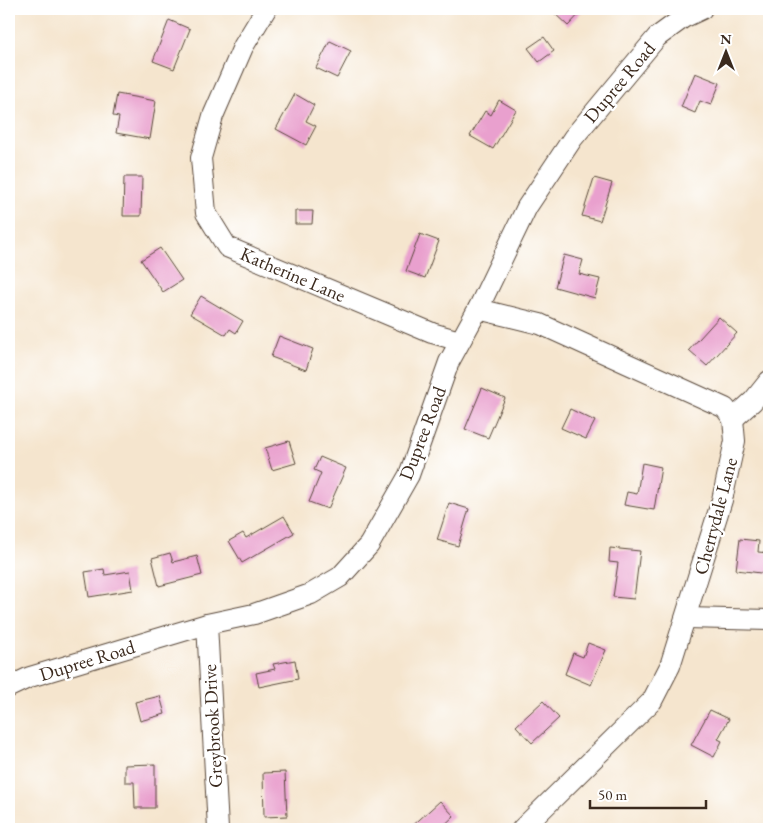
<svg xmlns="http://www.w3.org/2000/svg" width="778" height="838" font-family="'EB Garamond',serif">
<rect width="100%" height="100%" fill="#fff"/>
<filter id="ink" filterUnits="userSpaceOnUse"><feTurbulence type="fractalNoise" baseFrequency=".02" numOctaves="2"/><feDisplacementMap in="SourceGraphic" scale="10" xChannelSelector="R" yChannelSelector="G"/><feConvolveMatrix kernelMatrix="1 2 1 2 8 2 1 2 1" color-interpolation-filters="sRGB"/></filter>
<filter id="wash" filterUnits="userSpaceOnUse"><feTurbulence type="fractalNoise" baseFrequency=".0096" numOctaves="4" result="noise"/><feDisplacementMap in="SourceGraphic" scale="20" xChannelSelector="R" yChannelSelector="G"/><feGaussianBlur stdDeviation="1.12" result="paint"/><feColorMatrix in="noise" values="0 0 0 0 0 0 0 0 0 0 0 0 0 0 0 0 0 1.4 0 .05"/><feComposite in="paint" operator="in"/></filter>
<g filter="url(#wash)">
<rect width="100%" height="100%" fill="#f5e5ce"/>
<g id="blocks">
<g fill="#e9a0ce">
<path d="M 556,9 L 584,9 L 568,26 L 553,12 Z"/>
<path d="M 169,20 L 190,29 L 174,69 L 153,61 Z"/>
<path d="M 544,37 L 554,51 L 539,62 L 528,48 Z"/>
<path d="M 330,41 L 351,51 L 337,78 L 316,68 Z"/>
<path d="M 695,73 L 720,83 L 711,105 L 700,101 L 695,113 L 681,107 Z"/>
<path d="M 117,94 L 156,101 L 150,139 L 116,133 L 119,117 L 113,116 Z"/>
<path d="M 295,94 L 314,105 L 306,121 L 316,126 L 306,145 L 276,129 Z"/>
<path d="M 499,100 L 516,110 L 493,149 L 470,136 L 485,111 L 491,115 Z"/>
<path d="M 124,177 L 142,177 L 141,216 L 123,216 Z"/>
<path d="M 594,178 L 612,183 L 600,221 L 582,216 Z"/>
<path d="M 295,211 L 313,211 L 312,224 L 295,224 Z"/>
<path d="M 420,234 L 439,241 L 425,278 L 406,271 Z"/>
<path d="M 160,248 L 182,280 L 163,292 L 141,260 Z"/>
<path d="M 564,255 L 583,260 L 579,274 L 600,279 L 595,298 L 555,287 Z"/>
<path d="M 201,296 L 243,321 L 236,333 L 230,329 L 226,335 L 190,314 Z"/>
<path d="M 719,317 L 737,333 L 707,366 L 689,350 Z"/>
<path d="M 279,336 L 313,349 L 306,370 L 271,357 Z"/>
<path d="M 482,388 L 505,398 L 488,438 L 465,429 Z"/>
<path d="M 570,409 L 595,421 L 586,439 L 561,428 Z"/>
<path d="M 289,441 L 296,463 L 272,470 L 265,448 Z"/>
<path d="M 320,457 L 346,468 L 328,509 L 309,502 L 321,473 L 314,470 Z"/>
<path d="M 642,463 L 661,467 L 654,510 L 624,505 L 627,492 L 637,494 Z"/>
<path d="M 449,503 L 469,509 L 458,546 L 437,540 Z"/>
<path d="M 284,516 L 294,533 L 242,563 L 229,541 L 243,533 L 246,538 Z"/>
<path d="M 740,539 L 759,541 L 758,552 L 769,553 L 769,574 L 736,570 Z"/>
<path d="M 610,548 L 640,551 L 634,599 L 613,597 L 618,563 L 609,562 Z"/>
<path d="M 170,553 L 173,562 L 197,556 L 202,575 L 159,586 L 152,558 Z"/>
<path d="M 104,569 L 105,575 L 130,571 L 133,590 L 89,597 L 85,572 Z"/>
<path d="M 588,643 L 606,650 L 591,685 L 565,674 L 573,653 L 583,657 Z"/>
<path d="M 295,660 L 298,679 L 259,687 L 256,673 L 275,669 L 273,664 Z"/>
<path d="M 160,696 L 165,714 L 140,721 L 135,702 Z"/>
<path d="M 543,701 L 559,718 L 532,743 L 516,726 Z"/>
<path d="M 710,710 L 729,719 L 718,739 L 722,741 L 714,757 L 691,745 Z"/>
<path d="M 155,764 L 155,808 L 135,808 L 134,782 L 125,782 L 125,765 Z"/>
<path d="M 285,772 L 287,816 L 264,817 L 263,773 Z"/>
<path d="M 440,801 L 454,816 L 440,829 L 409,829 Z"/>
</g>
</g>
</g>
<g filter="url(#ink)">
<use href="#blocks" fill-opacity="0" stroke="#574638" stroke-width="1"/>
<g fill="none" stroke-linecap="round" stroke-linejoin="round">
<g stroke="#574638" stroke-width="22">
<g id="minor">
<path d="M 266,9 L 243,47 L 213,116 L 201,158 L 206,213 L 227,247 L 432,333 L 460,341"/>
<path d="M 478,309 L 540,324 L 725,408 L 733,419 L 735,441 L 722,500 L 670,666 L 652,701 L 522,829"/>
<path d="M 733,419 L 753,401 L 769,381"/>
<path d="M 686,618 L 769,620"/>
<path d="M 207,624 L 218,829"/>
<path d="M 9,687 L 30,677 L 207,624 L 254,614 L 311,594 L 340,577 L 369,545 L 409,475 L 449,362 L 478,309 L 527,207 L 573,138 L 657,37 L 683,18 L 702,9"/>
</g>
</g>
<use href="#minor" stroke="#fff" stroke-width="20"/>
</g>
</g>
<g text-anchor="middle" stroke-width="4.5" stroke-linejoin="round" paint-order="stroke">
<g font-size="19" fill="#3b2a1e" stroke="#fff">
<text transform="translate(619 82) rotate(-50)" y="7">Dupree Road</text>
<text transform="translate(293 274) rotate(23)" y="7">Katherine Lane</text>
<text transform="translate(422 433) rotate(-69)" y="7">Dupree Road</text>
<text transform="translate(715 516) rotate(-75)" y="7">Cherrydale Lane</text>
<text transform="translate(87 660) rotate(-17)" y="7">Dupree Road</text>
<text transform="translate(212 726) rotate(-93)" y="7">Greybrook Drive</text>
</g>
</g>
<rect width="778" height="838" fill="none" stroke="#fff" stroke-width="30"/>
<g transform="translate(726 52)" stroke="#ffffff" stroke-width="4" paint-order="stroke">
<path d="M0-4L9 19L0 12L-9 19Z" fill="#3b2a1e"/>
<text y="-8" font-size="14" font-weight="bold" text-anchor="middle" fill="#3b2a1e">N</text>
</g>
<path d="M590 800v8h116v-8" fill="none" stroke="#3b2a1e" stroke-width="2.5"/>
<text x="598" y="800" font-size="15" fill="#3b2a1e" stroke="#ffffff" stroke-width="4" paint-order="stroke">50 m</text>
</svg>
